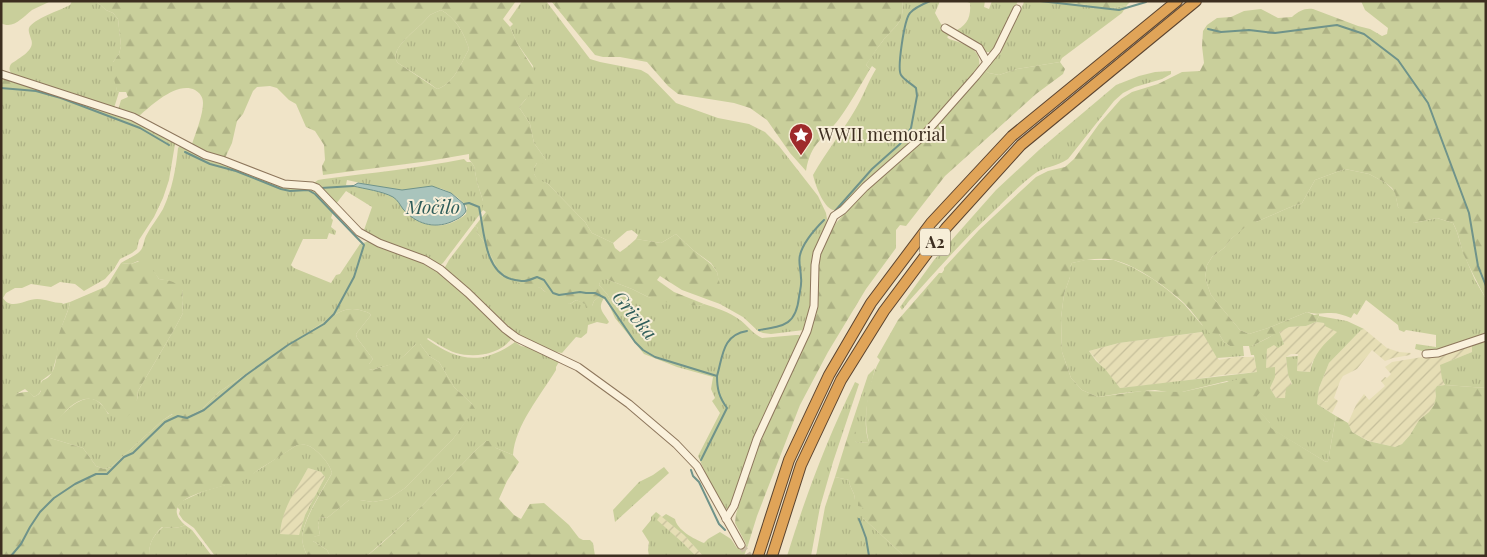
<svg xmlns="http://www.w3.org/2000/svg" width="1487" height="557" font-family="'Playfair Display',serif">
<defs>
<pattern id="farmland-furrows" width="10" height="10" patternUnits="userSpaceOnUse" patternTransform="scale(1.25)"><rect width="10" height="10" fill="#e6deb5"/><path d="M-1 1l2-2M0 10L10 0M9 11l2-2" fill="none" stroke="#c6bf9b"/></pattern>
<pattern id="grass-tufts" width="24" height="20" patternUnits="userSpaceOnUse" patternTransform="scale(1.25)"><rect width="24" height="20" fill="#c9cf9b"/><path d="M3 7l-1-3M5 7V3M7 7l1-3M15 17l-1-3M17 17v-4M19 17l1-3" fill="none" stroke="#aeb285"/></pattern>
<pattern id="forest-firs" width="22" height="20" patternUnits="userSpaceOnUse" patternTransform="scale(1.25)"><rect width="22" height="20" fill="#c9cf9b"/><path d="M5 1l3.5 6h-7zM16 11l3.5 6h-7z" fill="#aeb285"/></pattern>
</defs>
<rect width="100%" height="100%" fill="#f0e4c8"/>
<g fill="url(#farmland-furrows)">
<path d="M 1316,322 L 1324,323 L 1327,326 L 1338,332 L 1312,362 L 1310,372 L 1297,371 L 1298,354 L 1291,354 L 1286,357 L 1288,375 L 1292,385 L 1285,398 L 1276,398 L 1270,388 L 1266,368 L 1267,349 L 1274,344 L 1284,344 L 1279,331 L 1289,327 L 1306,326 Z"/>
<path d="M 1364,329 L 1387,348 L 1399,352 L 1411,353 L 1410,355 L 1393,358 L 1385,361 L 1372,350 L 1357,369 L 1343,376 L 1340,381 L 1334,398 L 1338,401 L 1332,413 L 1317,404 L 1319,388 L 1329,363 L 1361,330 Z"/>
<path d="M 1203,332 L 1219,360 L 1235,357 L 1254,357 L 1258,372 L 1222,375 L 1176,382 L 1120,388 L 1089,351 L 1119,343 Z"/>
<path d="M 1472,344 L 1472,352 L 1450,361 L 1442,379 L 1445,385 L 1437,386 L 1435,389 L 1436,396 L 1434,405 L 1429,412 L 1419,420 L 1410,435 L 1402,444 L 1395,447 L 1369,441 L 1352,432 L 1348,423 L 1356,405 L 1364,394 L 1369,400 L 1385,386 L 1381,381 L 1385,377 L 1387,378 L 1391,374 L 1385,367 L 1392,362 L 1435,355 Z"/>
<path d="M 308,468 L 321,472 L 325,477 L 305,515 L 299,536 L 280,534 L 282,519 L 287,504 Z"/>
<path d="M 660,515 L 684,535 L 703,556 L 696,556 L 682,542 L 656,520 Z"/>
</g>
<g fill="url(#grass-tufts)" fill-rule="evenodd">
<path d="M 72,1 L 96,1 L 106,10 L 113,13 L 118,19 L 121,46 L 119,54 L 113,62 L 117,91 L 119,92 L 114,108 L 13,75 C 10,72 8,69 11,64 C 19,58 36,50 31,39 C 30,35 28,31 29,28 C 33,19 61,10 70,5 Z"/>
<path d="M 522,1 L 546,1 L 590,59 L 600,62 L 641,70 L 648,74 L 676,103 L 718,118 L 749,124 L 765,132 L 779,146 L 818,196 L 826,213 L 827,219 L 812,304 L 804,330 L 771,334 L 763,333 L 758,331 L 743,317 L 720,304 L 722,298 L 717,272 L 711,263 L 693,250 L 676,234 L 661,243 L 636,239 L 638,235 L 632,230 L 627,231 L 613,243 L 592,233 L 585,222 L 547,183 L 538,181 L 534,174 L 534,168 L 537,163 L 546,160 L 534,143 L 530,124 L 519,107 L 526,99 L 533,66 L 517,43 L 510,27 L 513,24 L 509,20 Z"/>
<path d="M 902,1 L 940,1 L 935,13 L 941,24 L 952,33 L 947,37 L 949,39 C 966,44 985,50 978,71 L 934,122 L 841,210 C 839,210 834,210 833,210 C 823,207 815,184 813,175 C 826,152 842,132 855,110 C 863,97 868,82 876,69 L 872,66 L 870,69 L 866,65 C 871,57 876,49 882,42 C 893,27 906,23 902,1 Z"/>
<path d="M 965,1 L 985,1 L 984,7 L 989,9 L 992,1 L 1018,1 L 1001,37 L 993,52 L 985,52 L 960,36 L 957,30 C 968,24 971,16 970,3 Z"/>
<path d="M 1024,1 L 1061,2 L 1089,5 L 1094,9 L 1113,8 L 1127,5 L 1122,13 L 1062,58 L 1060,62 L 1017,69 L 999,75 L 989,73 L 983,70 L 997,54 L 1001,53 L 1006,37 L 1012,29 L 1010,24 C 1014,18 1023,8 1024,1 Z"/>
<path d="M 441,10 C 456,18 464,33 469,49 C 461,63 454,84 437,89 L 429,83 L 398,63 C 388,52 411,34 418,27 C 422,24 426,19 430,15 C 433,13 437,12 441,10 Z"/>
<path d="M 1171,71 L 1171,74 L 1162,79 L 1135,87 L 1123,93 L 1114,101 L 1068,159 C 1057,167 1044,166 1033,175 C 1020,185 1008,197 996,209 C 965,238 937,270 909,301 L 902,310 L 900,307 L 934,260 L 996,190 L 1039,150 L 1116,85 L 1139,76 L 1155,72 Z"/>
<path d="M 1,87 L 16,90 L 33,87 L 129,118 L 174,141 L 175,144 L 169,180 L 163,198 L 154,217 L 139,240 L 137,249 L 132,253 L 120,259 L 114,269 L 105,279 L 84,291 L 75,284 L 60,282 L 51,287 L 31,284 L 22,288 L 15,288 L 6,293 L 3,298 C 11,311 26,299 37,299 C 46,299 53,303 62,303 L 63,304 L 70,302 L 68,310 L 60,331 L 57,355 L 52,373 L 41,381 C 42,389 42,393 34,397 L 25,389 C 13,395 8,402 1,413 Z"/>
<path d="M 180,146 L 259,178 L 309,187 L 317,191 L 334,209 L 331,218 L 333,220 L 331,227 L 336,231 L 335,235 L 329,233 L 327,239 L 303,239 L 291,265 L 294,268 L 331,283 L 336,275 L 340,274 L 360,244 L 369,241 L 419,260 L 433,267 L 481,307 L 511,339 C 500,355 474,358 456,353 C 446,350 437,343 428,338 L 427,339 C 458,362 483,365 515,342 L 521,346 L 536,349 L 560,360 L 556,367 L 556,370 C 541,395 515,425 513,455 L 496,448 L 486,441 L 476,450 L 411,517 L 369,554 L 367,556 L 330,556 L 327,550 L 313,541 L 313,537 L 320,535 L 318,525 L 320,517 L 327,518 L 349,500 L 360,500 L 373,502 L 389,499 L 405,488 L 453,439 L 474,409 L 472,404 L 454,387 L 439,362 L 429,356 L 420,344 L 416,344 C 409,351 402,359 393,364 C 387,366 379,367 373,370 L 369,369 L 369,364 L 373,359 L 357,338 L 356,334 L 371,315 C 367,311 365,312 360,310 C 348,307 341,311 331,317 L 219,392 L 201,410 L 193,414 L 172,414 L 163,420 L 111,467 L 104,469 L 96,466 L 83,448 L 50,438 C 50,435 49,432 50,430 C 54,420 76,400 86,399 C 97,397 104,406 108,414 L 137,400 L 138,391 L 175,328 L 183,313 L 182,300 L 183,291 L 170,281 L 159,279 L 154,272 L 138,261 L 131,264 L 121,263 C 127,259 133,257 138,253 C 144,249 143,242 146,236 C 151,226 158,218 163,209 C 172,190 176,169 178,148 Z"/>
<path d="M 464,159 L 467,162 L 471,162 L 474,166 L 477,182 L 483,201 L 483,210 L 443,263 L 439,266 L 366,234 L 364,230 L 372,207 L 346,191 L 336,204 L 314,183 L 318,180 L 324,179 C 371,173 418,168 464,159 ZM 347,180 C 365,184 384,189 402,190 C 410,191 418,188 425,187 C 441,185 458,195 467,207 L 466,214 C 446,231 422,229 404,210 C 401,206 399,200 394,198 C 383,190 360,188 346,185 Z"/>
<path d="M 1345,169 L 1369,174 L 1386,183 L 1395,192 L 1398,207 L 1414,223 L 1437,218 L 1453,223 L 1457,232 L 1463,252 L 1475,280 L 1486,299 L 1486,336 L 1437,352 L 1426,352 L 1415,349 L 1416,344 L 1436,347 L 1436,335 L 1406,330 L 1404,332 L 1399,330 L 1398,325 L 1366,300 L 1357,315 L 1354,313 L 1351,318 C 1344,315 1338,313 1331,313 C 1322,313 1316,315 1307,312 L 1268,328 L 1249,334 L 1240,330 L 1211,295 L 1205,278 L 1207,265 L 1212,257 L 1224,248 L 1231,239 L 1250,222 L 1256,222 L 1288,208 L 1302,203 L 1315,180 Z"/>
<path d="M 475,226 L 478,228 L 476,231 L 484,242 L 501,276 L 541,288 L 544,291 L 570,304 L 576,300 L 592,306 L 594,301 L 601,295 L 604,298 C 597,309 603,312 609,322 L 607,324 L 597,322 L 588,325 L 587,333 L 581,338 L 576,337 L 562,353 L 551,351 L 528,341 L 510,330 L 444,269 L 449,260 Z"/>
<path d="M 1085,260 L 1114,260 L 1132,267 L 1153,279 L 1169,291 L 1184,304 L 1202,325 L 1219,334 L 1224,342 L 1230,346 L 1243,346 L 1244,356 L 1217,358 L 1202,332 L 1119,343 L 1089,351 L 1096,361 L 1105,369 L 1120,388 L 1257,372 L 1254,355 L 1251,355 L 1249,346 L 1252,346 L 1268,338 L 1279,331 L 1284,344 L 1278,348 L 1274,345 L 1267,349 L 1266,368 L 1275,367 L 1275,377 L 1270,388 L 1276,398 L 1285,398 L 1286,388 L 1292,384 L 1288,375 L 1286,357 L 1298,356 L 1297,371 L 1310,372 C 1314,353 1323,345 1337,332 L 1325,326 L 1324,323 L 1316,322 L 1319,316 L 1347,321 L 1364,329 L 1361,330 L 1329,363 L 1319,388 L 1317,404 L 1336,416 L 1328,461 L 1326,462 L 1270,428 L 1270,423 L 1257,409 L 1257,396 L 1227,381 L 1182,392 L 1167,392 L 1155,390 L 1123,393 L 1098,397 L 1082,390 L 1071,378 L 1062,352 L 1061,318 L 1064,294 L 1070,277 L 1070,267 L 1072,263 Z"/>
<path d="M 601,279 L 606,279 L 632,289 L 648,297 L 700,306 L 704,304 C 716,308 730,312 740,320 C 748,326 753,334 762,338 L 796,335 L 799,335 L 801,337 L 730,507 L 726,509 L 722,507 L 710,483 L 698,456 L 720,413 L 712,401 L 715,398 L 711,389 L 713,377 L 677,367 L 644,354 L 615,318 L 609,305 L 611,301 L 607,294 L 599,285 Z"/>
<path d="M 1486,339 L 1486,388 L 1445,385 L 1442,379 L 1440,365 L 1472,352 L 1472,344 Z"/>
<path d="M 875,368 C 870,390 861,420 869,442 L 858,443 L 854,441 L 850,429 L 868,375 Z"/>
<path d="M 855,382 L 859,384 L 833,462 L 820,507 L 811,556 L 787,556 C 806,495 827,439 855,382 Z"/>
<path d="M 297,445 C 301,445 306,444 309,446 C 318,450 330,464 332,473 C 322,491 304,517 302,537 C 302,544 305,550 307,556 L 215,556 L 194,528 L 183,520 L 179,514 L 180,510 L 177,507 L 182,501 L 204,491 L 243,480 ZM 308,468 L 321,472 L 325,477 L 305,515 L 299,535 L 280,534 C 282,507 296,491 308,468 Z"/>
<path d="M 664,467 L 669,473 L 615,522 L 613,510 L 639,482 L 653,475 Z"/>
<path d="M 835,477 L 849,480 C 849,487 855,492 855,500 L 859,500 L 863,506 L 863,518 L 904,556 L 816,556 L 825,507 Z"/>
<path d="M 656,512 L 660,515 L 657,520 L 682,542 L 696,556 L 649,556 L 648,550 L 649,542 L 642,531 L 651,520 L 651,517 Z"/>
<path d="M 666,514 L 675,519 C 677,530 694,539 704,543 L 708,539 L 720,532 L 731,539 L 737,548 L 746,544 L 748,545 L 744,556 L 703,556 L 684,535 L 662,517 Z"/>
<path d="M 185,525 L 192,530 L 212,556 L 149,556 C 149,542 153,536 163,527 C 170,528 177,529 185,525 Z"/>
</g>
<g fill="url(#forest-firs)" fill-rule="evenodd">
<path d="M 96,1 L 516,1 L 503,19 L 510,27 L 517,43 L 538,76 C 536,80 535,84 533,88 C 530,95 524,101 519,107 L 530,124 L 534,143 L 546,160 L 545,164 L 537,163 L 534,168 L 534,174 L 538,180 L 547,183 L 585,222 L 592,233 L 613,243 L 615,248 L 620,252 L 627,247 L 636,239 L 661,243 L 676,234 L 693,250 L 711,264 L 717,272 L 723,298 L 720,304 L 682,290 L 660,276 L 657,280 L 674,292 L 704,304 L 700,306 L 665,302 L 648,297 L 632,289 L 606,279 L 601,280 L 599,285 L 607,294 L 611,301 L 609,305 L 601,295 L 594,301 L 592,306 L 586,308 L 585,304 L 576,300 L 570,304 L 564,303 L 550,296 L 541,288 L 527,286 L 501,276 L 484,242 L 476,231 L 478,228 L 475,226 L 486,212 L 483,210 L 483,201 L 477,182 L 474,166 L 469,159 L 469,154 L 429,161 L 323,175 L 322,166 L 325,160 L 324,145 L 315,131 L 306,127 L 296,104 L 289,100 L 277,88 L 270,86 L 257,87 L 253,91 L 243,114 L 237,121 L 232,143 L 225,158 L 208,153 L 192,144 C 196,132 203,115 203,103 C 203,97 200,93 195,90 C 177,81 152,105 139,116 L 118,110 L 121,100 L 128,97 L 126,92 L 119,92 L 117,91 L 112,70 L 113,62 L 119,54 L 121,46 L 118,19 L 113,13 L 106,10 ZM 441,10 C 456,18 464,33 469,49 C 461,63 454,84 437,89 L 398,63 C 388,52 411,34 418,27 C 422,24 426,19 430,15 C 433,13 437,12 441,10 Z"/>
<path d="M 551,1 L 902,1 C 906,23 893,27 882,42 C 876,49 872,57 866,65 L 870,69 C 860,86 850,104 839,119 C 823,140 811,142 806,171 L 790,153 L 767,120 L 750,108 L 734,103 L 678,94 L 668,86 L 647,62 L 620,57 L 603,57 L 595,55 Z"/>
<path d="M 1023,1 L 1131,1 L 1127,5 L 1113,8 L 1094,9 L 1089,5 L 1061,2 Z"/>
<path d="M 1361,1 L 1486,1 L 1486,299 C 1478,284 1470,269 1463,253 C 1460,242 1458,232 1453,223 L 1437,218 L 1414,223 L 1406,220 L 1398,207 L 1395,193 L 1392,188 L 1386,183 L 1369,174 L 1345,169 L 1315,180 L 1302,203 L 1288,208 L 1256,222 L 1250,223 L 1231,239 L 1224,248 L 1212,257 L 1207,265 L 1205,278 L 1211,295 L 1240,330 L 1249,334 L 1268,328 L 1307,312 L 1314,315 L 1319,314 L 1319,316 L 1316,322 L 1306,326 L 1289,327 L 1252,346 L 1230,346 L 1224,342 L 1219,334 L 1209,333 C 1200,323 1193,312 1184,303 C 1168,288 1136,265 1114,260 C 1101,257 1085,260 1072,263 L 1070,267 L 1070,277 L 1064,294 L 1061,318 L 1062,352 L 1071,378 L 1082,390 L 1098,397 L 1142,391 L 1182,392 L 1258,375 L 1262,380 L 1263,389 L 1257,396 L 1258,409 L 1270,423 L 1271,428 L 1326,462 L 1328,461 L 1336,416 L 1348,423 L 1352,432 L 1368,441 L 1395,447 L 1402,444 L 1410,435 L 1419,420 L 1429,412 L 1434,405 L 1436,396 L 1435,389 L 1437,386 L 1445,385 L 1486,388 L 1486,556 L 904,556 L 863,518 L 861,511 L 863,507 L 858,506 L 858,500 L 855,500 C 855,492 849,487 849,480 L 835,477 L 850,429 L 856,432 L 855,441 L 858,443 L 869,442 C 862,420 868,380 880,360 L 877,357 L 898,320 L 939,273 L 942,273 L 944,270 L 944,268 L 979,230 L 1036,177 L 1048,171 L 1065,167 L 1074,159 L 1099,124 L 1121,99 L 1132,92 L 1158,84 L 1182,72 L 1200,71 L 1204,63 L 1202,46 L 1203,31 L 1207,25 L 1217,18 L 1231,17 L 1244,11 L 1261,9 L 1278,18 L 1292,17 C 1299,11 1304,8 1313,9 L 1358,26 L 1370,29 L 1382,36 L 1387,34 L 1388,28 L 1365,10 Z"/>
<path d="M 1060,62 L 1065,69 L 1063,74 L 1036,94 L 945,176 L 906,226 L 900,225 L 896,230 L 896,248 L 866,289 L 828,352 L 800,405 L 757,516 L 748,545 L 746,544 L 735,523 L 736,514 L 756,453 L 817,305 L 818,263 L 821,249 L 830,233 L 836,223 L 863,193 L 983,70 L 989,73 L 999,75 L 1017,69 Z"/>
<path d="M 1,76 L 33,87 L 32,89 L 16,90 L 1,87 Z"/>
<path d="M 143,260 L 149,263 L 159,279 C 169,280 178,282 183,291 L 182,300 L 183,313 L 175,328 L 138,391 L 136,407 L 127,417 C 120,417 113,418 108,413 C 104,409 103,404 97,401 C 84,394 71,405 63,414 C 56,422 50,426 50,438 L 83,448 L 96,466 L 104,469 L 111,467 L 163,420 L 176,412 L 193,414 L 201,410 L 219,392 L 331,317 C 341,311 348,307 360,310 C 365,312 367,311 371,315 L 356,334 L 357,338 L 373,359 L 369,364 L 369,369 L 373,370 C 380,367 387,366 393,363 C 402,359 409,351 416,344 L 420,344 L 429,356 L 439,362 L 454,387 L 472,404 L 475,409 L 453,439 L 405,488 L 389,499 L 373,502 L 360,500 L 349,500 L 327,518 L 320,517 L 318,525 L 320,535 L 314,537 L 313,541 L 327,550 L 330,556 L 307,556 C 305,550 302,544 302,537 C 304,518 323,490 332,473 C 330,464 318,450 309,446 C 305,444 301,445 297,445 C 285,453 273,461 261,468 C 255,472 249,478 242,481 C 227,487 152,496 185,525 C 177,529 170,528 162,527 C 153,536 149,543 149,556 L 1,556 L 1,413 C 9,399 12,392 29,392 L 34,397 L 39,394 L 41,391 C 40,375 44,384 51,374 C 57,366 57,349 58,339 C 60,326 68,315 70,302 L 105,287 L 108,284 L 121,263 L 131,264 Z"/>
<path d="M 486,441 L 491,441 L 496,448 L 513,455 L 519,462 L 507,481 L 499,499 L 514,515 L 521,519 L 530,504 L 544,503 L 569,525 L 579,538 L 583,540 L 590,540 L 593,543 L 595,556 L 367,556 L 380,545 L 411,517 L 476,450 Z"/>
</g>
<path fill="#c9cf9b" d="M 1,1 L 51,1 C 45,4 38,7 32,10 C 23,17 13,30 1,23 Z"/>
<path fill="#a9c4bc" stroke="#6f938a" d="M 358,183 L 402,190 L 432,186 L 451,193 L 464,204 L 466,211 C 463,217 457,219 451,222 C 434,229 416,224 403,209 C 400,205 398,200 393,197 C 382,191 365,189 353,186 Z"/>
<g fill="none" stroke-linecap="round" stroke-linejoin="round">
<g stroke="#6f938a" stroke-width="2">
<path d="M 1040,1 L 1119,10 L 1146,2"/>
<path d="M 1208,29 L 1221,32 L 1249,30 L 1275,33 L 1337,25 L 1364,34 L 1398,60 L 1428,103 L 1469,213 L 1478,266 L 1486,286"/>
<path d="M 1,88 L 36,91 L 61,98 L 140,128 L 169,145"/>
<path d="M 321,188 L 353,186"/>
<path d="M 464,204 L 469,203 L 479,207 C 484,229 484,271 511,279 C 524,282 525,282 537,277 L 544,280 L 553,293 L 559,295 L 580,292 L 586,293 L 595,293 L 605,298 L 635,342 L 643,350 L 655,357 L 717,376 C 717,389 719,397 727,408 L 701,460"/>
<path d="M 835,211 L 872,169 L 900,144 L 911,128 L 917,96 L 916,88 C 912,84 904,80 901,75 C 897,69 904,20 910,13 C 914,8 923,4 930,1"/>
<path d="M 759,330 C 784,326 796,325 799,297 C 800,291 802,284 801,278 C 801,270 798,262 800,255 C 803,243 816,228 824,220"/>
<path d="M 717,376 C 723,356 722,335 747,331"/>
<path d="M 691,470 L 693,476 L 699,482 L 719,524 L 725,530"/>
<path d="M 859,519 L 866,538 L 869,556"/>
<path d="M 11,556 L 21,544 L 30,527 L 40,512 L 54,498 L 75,484 L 96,474 L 107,474 L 124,457 L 133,453 L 165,422 L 178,416 L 187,418 L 204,410 L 246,375 L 288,345 L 324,324 L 334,314 L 354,277 L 364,245 L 315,194 L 308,190 L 290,191 L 281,189 L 236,171 L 210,164 L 185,152"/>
</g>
<path stroke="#ccc0a6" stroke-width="7" stroke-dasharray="7 3.5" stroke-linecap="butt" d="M 741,545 L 749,556"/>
<g stroke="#8d765c" stroke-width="9">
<g id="minor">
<path d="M 945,28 L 979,48 L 987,62"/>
<path d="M 1,74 L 133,117 L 205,155 L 222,160 L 271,179 L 284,184 L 312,186 L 317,188 L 359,232 L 379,243 L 425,260 L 440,269 L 468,293 L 505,329 L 517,338 L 578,367 L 629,404 L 676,444 L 697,466 L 741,545"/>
<path d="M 1426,354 L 1438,353 L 1486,337"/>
<path d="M 726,519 L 734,506 L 757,439 L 807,331 L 814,306 L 815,265 L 817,253 L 834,216 L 843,210 L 865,187 L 923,136 L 976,76 L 997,50 L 1017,9"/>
</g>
</g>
<g stroke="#5b4430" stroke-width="12">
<g id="highway">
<path d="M 758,556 L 789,460 L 829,375 L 871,303 L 931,223 L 1012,136 L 1177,1"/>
<path d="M 772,556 L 801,465 L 841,380 L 884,311 L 946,228 L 1021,145 L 1196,1"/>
</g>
</g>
<use href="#minor" stroke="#faf1dc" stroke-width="7"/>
<use href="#highway" stroke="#e0a458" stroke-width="10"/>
</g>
<defs>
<g id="sight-pin" transform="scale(1.25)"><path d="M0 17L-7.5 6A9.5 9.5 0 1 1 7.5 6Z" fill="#9e2a2b" stroke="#f7eed8"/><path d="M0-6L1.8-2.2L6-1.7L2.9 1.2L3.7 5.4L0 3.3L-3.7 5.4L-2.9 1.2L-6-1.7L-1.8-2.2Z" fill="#fff"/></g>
</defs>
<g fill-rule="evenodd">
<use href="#sight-pin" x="801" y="135"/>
</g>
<g text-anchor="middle" stroke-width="4" stroke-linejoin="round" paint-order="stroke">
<rect fill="#f7eed8" stroke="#756857" stroke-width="1" x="920" y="228.5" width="30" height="27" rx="4"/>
<g font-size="16" font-weight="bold" fill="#3d2e20">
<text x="935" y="248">A2</text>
</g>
<g font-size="18" fill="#3d2e20" stroke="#f7eed8" text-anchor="start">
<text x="818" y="141">WWII memorial</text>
</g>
<g font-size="19" font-style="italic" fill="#2f5d5a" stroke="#f7eed8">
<text x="433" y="214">Močilo</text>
<text transform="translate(635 315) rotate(50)" y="7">Grivka</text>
</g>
</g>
<rect width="1487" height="557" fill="none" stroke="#3d2e20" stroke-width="5"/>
</svg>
